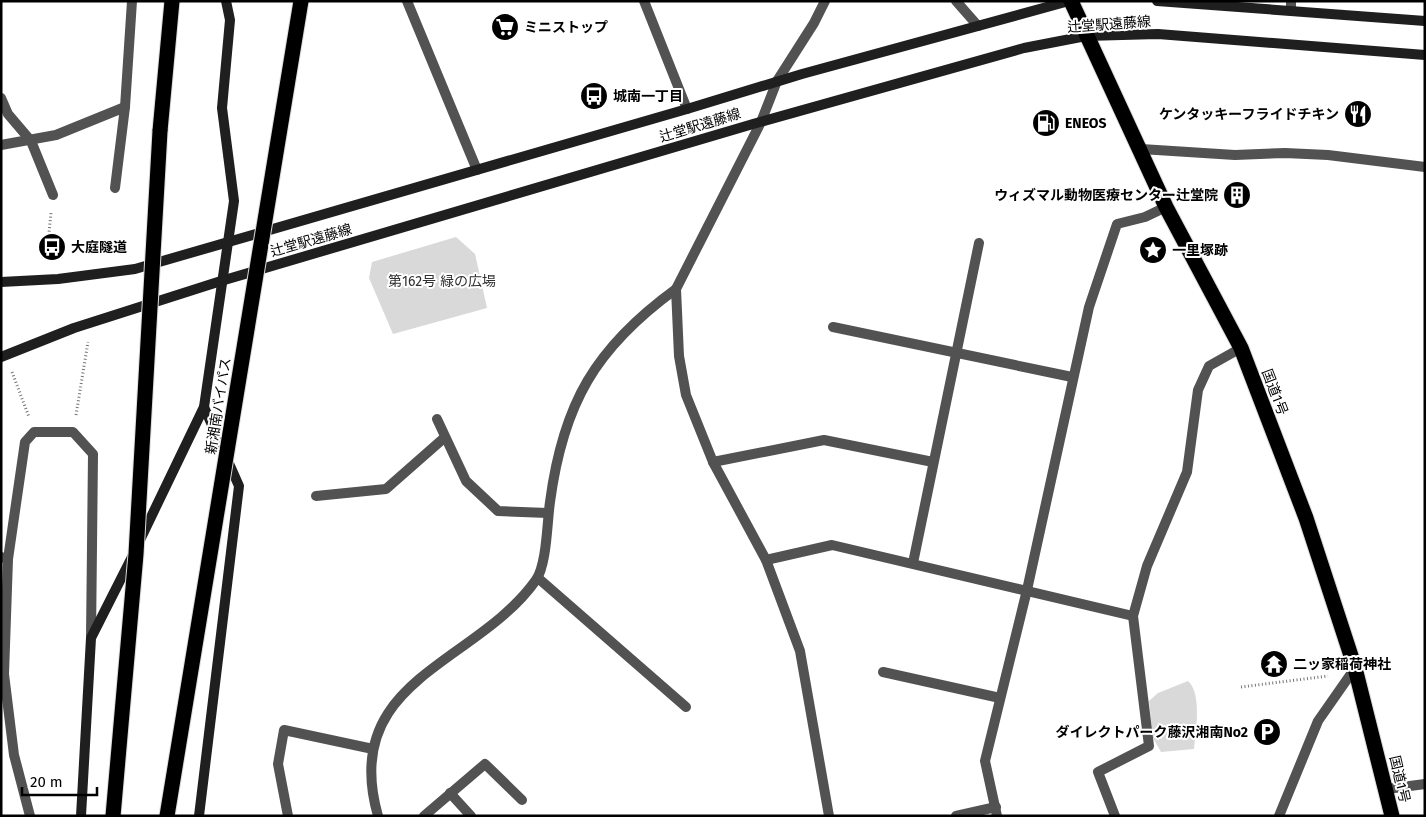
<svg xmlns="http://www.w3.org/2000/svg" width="1426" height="817" font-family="'Fira Sans','Noto Sans JP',sans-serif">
<rect width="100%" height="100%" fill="#fff"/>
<g fill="#d9d9d9">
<path d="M 456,237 L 475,254 L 487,308 L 393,334 L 369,278 L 372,262 Z"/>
<path d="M 1188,681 C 1202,693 1196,732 1194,749 L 1161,752 L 1153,738 L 1149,701 L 1158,693 Z"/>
</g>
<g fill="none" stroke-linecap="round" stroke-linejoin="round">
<g stroke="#dbdbdb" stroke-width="17">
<g id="highway">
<path d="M 1071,1 L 1166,207 L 1241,348 L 1306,518 L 1355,668 L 1392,816"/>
<path d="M 160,131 L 172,1"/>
</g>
</g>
<g stroke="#747474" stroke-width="3" stroke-dasharray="1 2.5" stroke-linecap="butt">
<path d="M 48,242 L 51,213"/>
<path d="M 12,372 L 29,417"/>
<path d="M 76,415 L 88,342"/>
<path d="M 1241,687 L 1328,676"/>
</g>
<g stroke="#525252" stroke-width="10">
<path d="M 1291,11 L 1291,1"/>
<path d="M 1,145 L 56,135 L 125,107"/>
<path d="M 538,578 L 686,707"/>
<path d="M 883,672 L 1000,698"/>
<path d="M 450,793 L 471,816"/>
<path d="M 424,816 L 485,764 L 522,800"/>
<path d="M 956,816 L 996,807"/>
<path d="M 1115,816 L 1098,772 L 1149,746 L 1133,616 L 1147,566 L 1187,472 L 1198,390 L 1209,366 L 1241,348"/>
</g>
<g stroke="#525252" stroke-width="10">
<path d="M 407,1 L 477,170"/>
<path d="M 644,1 L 687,109"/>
<path d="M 825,1 L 814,23 L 777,81 L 761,122 L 676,289 L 679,356 L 686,395 L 713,462 L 766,560 L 800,651 L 829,816"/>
<path d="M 956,1 L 978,26"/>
<path d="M 1,98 L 8,114 L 31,141 L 53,195"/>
<path d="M 1141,149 L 1235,155 L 1285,153 L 1328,155 L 1425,167"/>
<path d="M 115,188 L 125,107 L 132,1"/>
<path d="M 833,327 L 1072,377"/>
<path d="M 437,419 L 466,481 L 498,511 L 548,513"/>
<path d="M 713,462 L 824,440 L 933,462"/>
<path d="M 316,496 L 386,489 L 444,438"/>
<path d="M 1,557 L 8,559 L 4,674 L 14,755 L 30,816"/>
<path d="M 8,559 L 25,442 L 34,432 L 73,432 L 93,454 L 91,638"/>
<path d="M 766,560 L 832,545 L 1133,616"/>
<path d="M 913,563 L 979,243"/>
<path d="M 1387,789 L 1425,784"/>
<path d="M 288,816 L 278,764 L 284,730 L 373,749"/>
<path d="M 378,816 C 339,679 476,665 536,580 C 547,564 547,522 550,502 C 563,404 595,348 676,289"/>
<path d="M 997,816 L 985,761 L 1027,590 L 1089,307 L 1117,224 L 1145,217 L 1166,207"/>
<path d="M 1279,816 L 1318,721 L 1355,668"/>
</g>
<g stroke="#1f1f1f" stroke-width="10">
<path d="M 1157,1 L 1425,21"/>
<path d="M 1,282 L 58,279 L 135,269 L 687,109 L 802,74 L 1069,1"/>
<path d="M 1,357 L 74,328 L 221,281 L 753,124 L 1024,48 L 1086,36 L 1158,34 L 1425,55"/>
<path d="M 139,542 L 204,407 L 234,201 L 222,108 L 230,20 L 226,1"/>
<path d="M 81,816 L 91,638 L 133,555"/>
<path d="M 199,816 L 239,486 L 204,407"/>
</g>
<use href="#highway" stroke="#000" stroke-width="15"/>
<g stroke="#dbdbdb" stroke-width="17" stroke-linecap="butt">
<g id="highway-bridge">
<path d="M 113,816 L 136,554 L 160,131"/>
<path d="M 167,816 L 301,1"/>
</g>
</g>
<use href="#highway-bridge" stroke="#000" stroke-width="15"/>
</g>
<defs>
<g id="supermarket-disc" transform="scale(1.4375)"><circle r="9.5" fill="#000" stroke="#fff"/><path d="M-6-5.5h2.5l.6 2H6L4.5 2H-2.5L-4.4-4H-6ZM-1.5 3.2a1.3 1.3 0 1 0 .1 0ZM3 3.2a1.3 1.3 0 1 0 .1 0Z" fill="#fff"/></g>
<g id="bus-disc" transform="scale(1.4375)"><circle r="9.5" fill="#000" stroke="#fff"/><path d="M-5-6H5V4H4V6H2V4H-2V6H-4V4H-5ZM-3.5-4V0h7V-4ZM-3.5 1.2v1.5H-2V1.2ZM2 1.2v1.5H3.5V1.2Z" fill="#fff"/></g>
<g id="restaurant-disc" transform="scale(1.4375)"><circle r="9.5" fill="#000" stroke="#fff"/><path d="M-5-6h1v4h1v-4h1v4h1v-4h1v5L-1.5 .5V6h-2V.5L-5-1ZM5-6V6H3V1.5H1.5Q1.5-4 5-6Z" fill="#fff"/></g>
<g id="fuel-disc" transform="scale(1.4375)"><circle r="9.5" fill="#000" stroke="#fff"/><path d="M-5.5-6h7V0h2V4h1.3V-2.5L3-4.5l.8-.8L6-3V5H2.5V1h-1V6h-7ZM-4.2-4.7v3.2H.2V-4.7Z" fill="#fff"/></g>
<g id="building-disc" transform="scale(1.4375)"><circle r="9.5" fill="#000" stroke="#fff"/><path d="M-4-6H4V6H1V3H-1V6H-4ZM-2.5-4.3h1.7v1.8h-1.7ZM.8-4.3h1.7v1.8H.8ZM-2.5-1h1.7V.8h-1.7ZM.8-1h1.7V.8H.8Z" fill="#fff"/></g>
<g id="sight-disc" transform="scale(1.4375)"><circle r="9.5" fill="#000" stroke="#fff"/><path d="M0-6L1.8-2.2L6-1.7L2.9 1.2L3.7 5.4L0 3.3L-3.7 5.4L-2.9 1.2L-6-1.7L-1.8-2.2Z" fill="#fff"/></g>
<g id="temple-disc" transform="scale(1.4375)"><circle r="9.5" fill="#000" stroke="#fff"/><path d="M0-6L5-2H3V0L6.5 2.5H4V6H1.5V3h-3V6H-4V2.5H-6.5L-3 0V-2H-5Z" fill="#fff"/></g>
<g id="parking-disc" transform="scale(1.4375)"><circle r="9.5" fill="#000" stroke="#fff"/><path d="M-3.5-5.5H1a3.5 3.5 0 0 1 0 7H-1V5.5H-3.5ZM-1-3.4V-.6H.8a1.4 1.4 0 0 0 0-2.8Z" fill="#fff"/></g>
</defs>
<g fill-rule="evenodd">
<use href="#supermarket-disc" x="505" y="27"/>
<use href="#bus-disc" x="594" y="96"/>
<use href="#restaurant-disc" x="1358" y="114"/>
<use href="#fuel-disc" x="1046" y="123"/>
<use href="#building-disc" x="1237" y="195"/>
<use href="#bus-disc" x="52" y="247"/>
<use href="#sight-disc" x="1153" y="250"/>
<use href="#temple-disc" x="1274" y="664"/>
<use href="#parking-disc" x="1267" y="732"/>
</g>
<g text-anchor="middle" stroke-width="4" stroke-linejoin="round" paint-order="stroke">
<g font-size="14" fill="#000" stroke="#fff">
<text transform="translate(1109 24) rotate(-4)" y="5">辻堂駅遠藤線</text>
<text transform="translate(700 125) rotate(-17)" y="5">辻堂駅遠藤線</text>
<text transform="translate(311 240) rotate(-16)" y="5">辻堂駅遠藤線</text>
<text transform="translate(1275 392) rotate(69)" y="5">国道1号</text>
<text transform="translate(218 406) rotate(-81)" y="5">新湘南バイパス</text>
<text transform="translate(1400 779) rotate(77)" y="5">国道1号</text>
</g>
<g font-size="14" font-weight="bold" fill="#000" stroke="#fff" text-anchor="start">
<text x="524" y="32">ミニストップ</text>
<text x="613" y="101">城南一丁目</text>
<text x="1339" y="119" text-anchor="end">ケンタッキーフライドチキン</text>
<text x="1065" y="128">ENEOS</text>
<text x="1218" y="200" text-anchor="end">ウィズマル動物医療センター辻堂院</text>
<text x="71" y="252">大庭隧道</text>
<text x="1172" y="255">一里塚跡</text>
<text x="1293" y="669">二ッ家稲荷神社</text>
<text x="1248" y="737" text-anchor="end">ダイレクトパーク藤沢湘南No2</text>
</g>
<g font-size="14" fill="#303030" stroke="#fff">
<text x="442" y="286">第162号 緑の広場</text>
</g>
</g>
<rect width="1426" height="817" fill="none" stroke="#000000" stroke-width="5"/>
<path d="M22 787v8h75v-8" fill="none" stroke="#000000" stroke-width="2.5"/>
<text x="30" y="787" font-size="15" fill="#000000" stroke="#ffffff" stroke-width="4" paint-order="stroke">20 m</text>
</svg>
